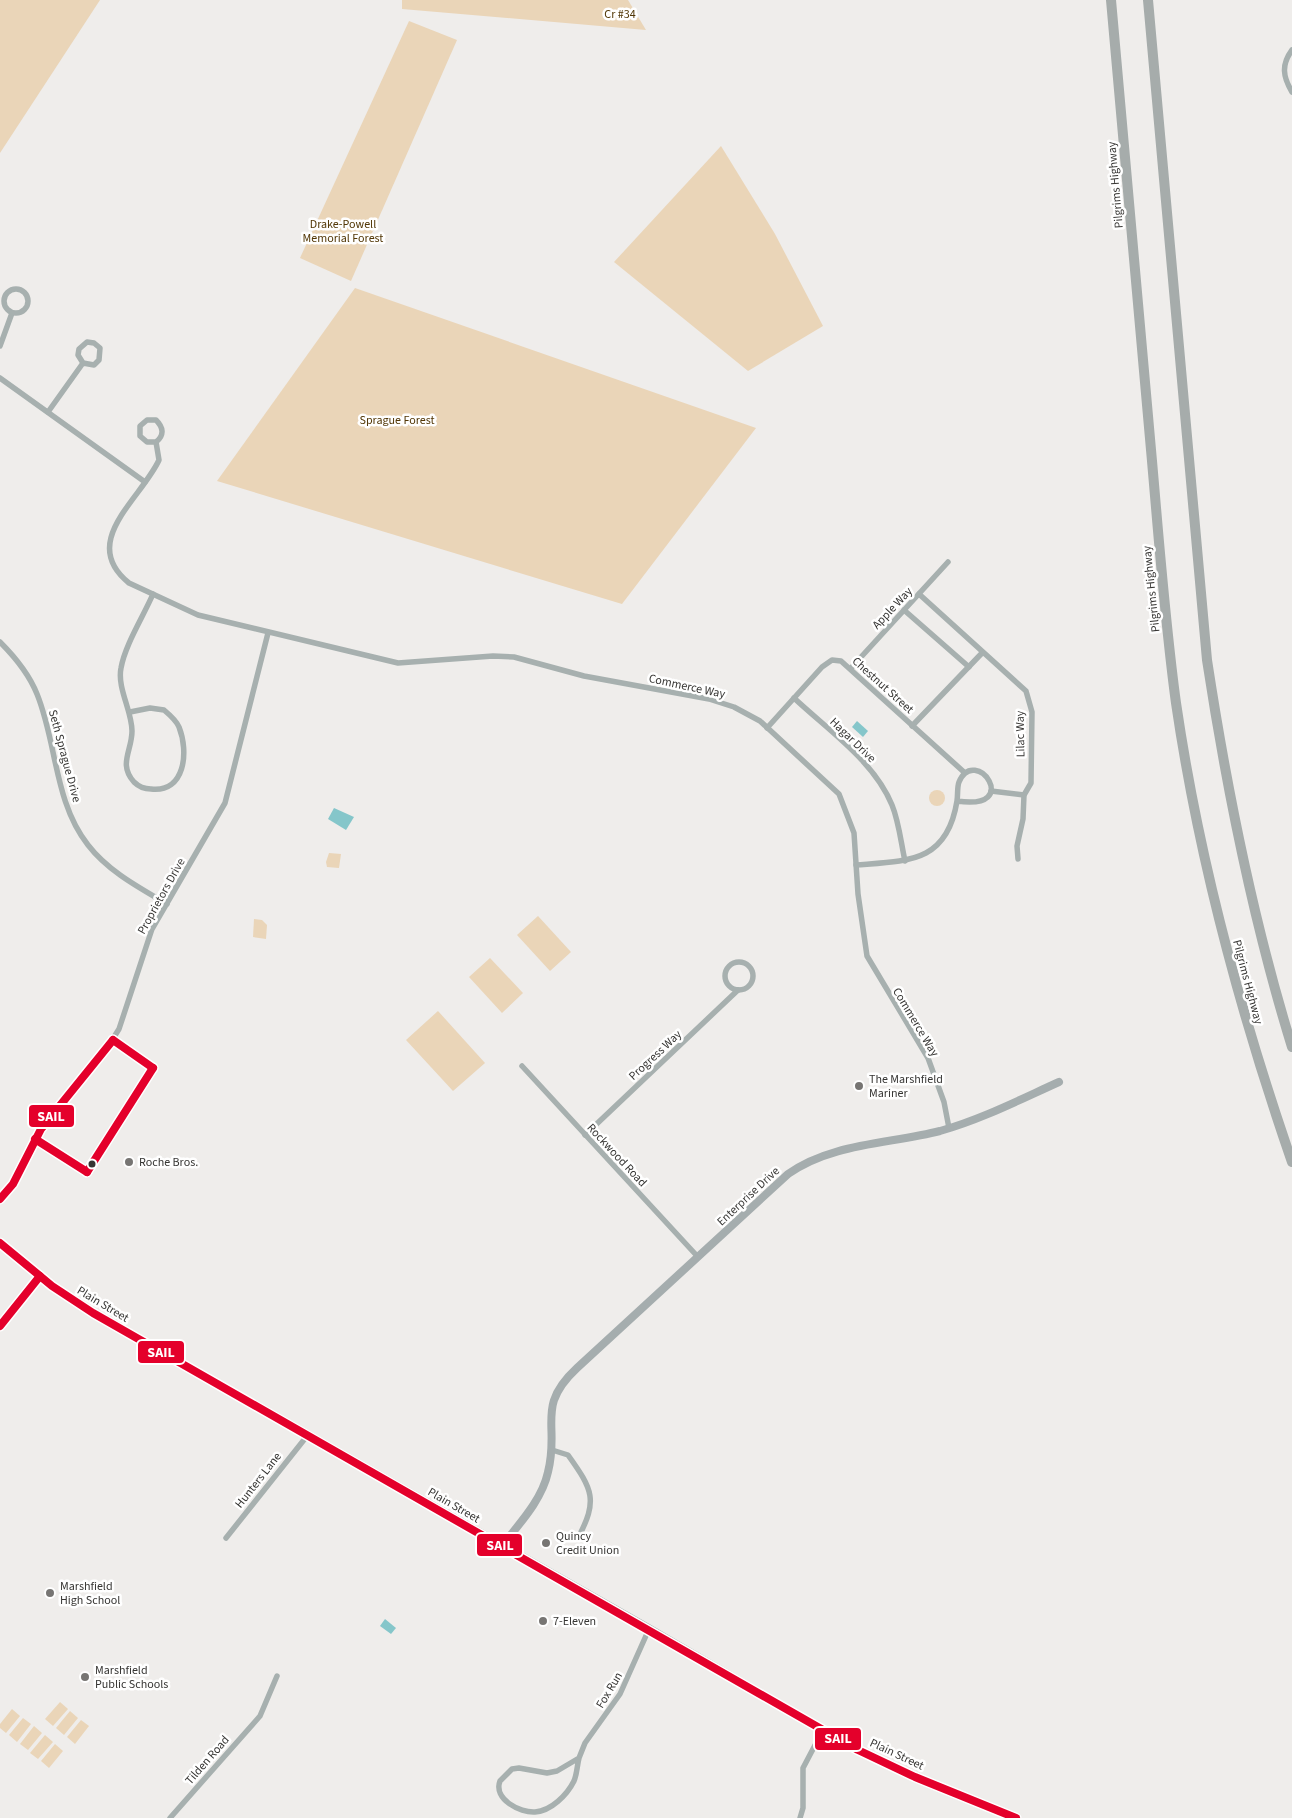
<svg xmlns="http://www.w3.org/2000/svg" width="1292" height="1818" font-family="'Source Sans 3',sans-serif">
<rect width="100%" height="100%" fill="#efedeb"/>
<g fill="#ead5b8">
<path d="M 0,0 L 100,0 L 0,153 Z"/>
<path d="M 402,0 L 628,0 L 646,30 L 402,9 Z"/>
<path d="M 409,21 L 457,40 L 351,281 L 300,258 Z"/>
<path d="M 721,146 L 775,234 L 823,326 L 748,371 L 614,262 Z"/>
<path d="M 355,288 L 756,428 L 622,604 L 217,481 Z"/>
<circle cx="937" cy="798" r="8"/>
<path d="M 329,853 L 341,854 L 339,868 L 327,867 L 326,862 Z"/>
<path d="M 538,916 L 571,952 L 550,971 L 517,935 Z"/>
<path d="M 254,919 L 262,920 L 267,925 L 266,939 L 253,937 Z"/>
<path d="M 490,958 L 523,993 L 502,1013 L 469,977 Z"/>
<path d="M 438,1011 L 485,1063 L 453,1091 L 406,1040 Z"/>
<path d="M 60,1702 L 68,1709 L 53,1726 L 45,1719 Z"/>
<path d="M 12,1709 L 20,1716 L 6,1733 L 0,1728 L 0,1724 Z"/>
<path d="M 70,1711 L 78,1718 L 64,1735 L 56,1728 Z"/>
<path d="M 23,1718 L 31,1724 L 17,1742 L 9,1735 Z"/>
<path d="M 81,1720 L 89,1726 L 75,1744 L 67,1737 Z"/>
<path d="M 34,1726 L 42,1733 L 28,1750 L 20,1744 Z"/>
<path d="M 45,1735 L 53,1742 L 38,1759 L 30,1753 Z"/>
<path d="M 55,1744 L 63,1751 L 49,1768 L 41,1761 Z"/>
</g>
<g fill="#85c6ca">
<path d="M 857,721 L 868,731 L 863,737 L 852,727 Z"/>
<path d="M 334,808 L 354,817 L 346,830 L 328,819 Z"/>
<path d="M 385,1619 L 396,1628 L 391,1634 L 380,1626 Z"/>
</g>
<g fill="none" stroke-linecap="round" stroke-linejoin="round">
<g stroke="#a7b0af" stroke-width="5.5">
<path d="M 1292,50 C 1281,65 1283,77 1292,92"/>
<circle cx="16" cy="301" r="12"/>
<path d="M 0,346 L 12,313"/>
<path d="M 0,378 L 145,482"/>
<path d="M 48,412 L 83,363 L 94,365 L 99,360 L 100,348 L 94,343 L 87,342 L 79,349 L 78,355 L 83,363"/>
<path d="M 156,442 L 147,442 L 140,436 L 140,426 L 147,420 L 156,420 C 163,427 165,435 156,442 L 159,460 C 141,499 78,542 129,583 L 198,615 L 398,663 L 493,656 L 514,657 L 584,676 L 709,699 L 734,707 L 760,721 L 839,794 L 854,833 L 858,894 L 867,956 L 928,1058 L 944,1102 L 949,1128"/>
<path d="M 919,594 L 1026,691 L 1032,712 L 1031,783 L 1024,795 L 1023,819 L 1017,846 L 1018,859"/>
<path d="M 904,610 L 969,667"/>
<path d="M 0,642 C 15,657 29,674 37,694 C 57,743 54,802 88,845 C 108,871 138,887 167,904"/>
<path d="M 851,668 L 948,562"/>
<path d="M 794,698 C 828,730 874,761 892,805 C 899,822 901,843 905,861"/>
<path d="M 130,712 L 150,708 L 164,710 C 170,715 176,720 179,727 C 189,752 185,793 151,789 C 145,789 138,786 134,782 C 118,764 132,751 132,731 C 132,711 117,688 121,668 C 125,645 143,617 153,594"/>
<path d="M 912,726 L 982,653"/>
<path d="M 767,728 L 822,667 L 832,660 L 841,661 L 965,773"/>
<path d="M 991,791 L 1024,795"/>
<path d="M 856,865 C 908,861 947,863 957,801 C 1024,811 975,744 959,782 C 957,787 958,795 957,801"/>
<circle cx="739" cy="976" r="14"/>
<path d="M 522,1066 L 698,1257"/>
<path d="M 585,1135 L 738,990"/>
<path d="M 0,1199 L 13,1184 L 41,1129 L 104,1053 L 119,1029 L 152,929 L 225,803 L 268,633"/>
<path d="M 552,1450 L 568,1455 C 593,1490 598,1500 578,1538"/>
<path d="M 226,1538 L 307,1436"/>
<path d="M 579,1758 C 577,1766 577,1774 574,1781 C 567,1795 551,1811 535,1812 C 520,1813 493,1799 500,1781 L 512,1769 L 519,1768 L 547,1773 L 557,1771 L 579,1758 L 585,1743 L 620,1694 L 649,1629"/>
<path d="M 170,1818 L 260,1716 L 277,1676"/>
<path d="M 800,1818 L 803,1808 L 803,1768 L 823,1730"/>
</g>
<path stroke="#a5adae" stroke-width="8" d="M 501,1547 C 519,1524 542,1500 548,1472 C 560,1425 535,1407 577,1368 L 788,1174 C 832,1143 889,1144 940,1131 C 982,1119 1019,1100 1059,1082"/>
<path stroke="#a5b0b0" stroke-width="9" d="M 0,1243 L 52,1286 L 93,1313 L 649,1629 L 858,1750 L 915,1777 L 1016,1818"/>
<g stroke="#a6acab" stroke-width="10">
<path d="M 1111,0 C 1125,154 1138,307 1152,461 C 1159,541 1165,622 1176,703 C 1199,860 1240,1012 1292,1162"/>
<path d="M 1148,0 L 1207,660 C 1227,791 1253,921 1292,1047"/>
</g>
<g stroke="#fff" stroke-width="11">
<g id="bus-1">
<path d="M 113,1040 L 153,1068"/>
<path d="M 35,1139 L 87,1172"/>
<path d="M 87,1172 L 153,1068"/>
<path d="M 0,1199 L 13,1184 L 41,1129 L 113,1040"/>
<path d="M 0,1243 L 52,1286 L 93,1313 L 858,1750 L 915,1777 L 1016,1818"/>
<path d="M 0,1326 L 40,1276"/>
</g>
</g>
<use href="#bus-1" stroke="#e4002b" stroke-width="8"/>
</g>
<g fill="#777573" stroke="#fff" stroke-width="2">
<circle cx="859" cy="1086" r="5"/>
<circle cx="129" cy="1162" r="5"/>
<circle cx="546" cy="1543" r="5"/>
<circle cx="50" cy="1593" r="5"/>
<circle cx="543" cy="1621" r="5"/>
<circle cx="85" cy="1677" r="5"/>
</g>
<circle fill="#363533" stroke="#fff" stroke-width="2" cx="92" cy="1164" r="4.5"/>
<g text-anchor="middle" stroke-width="5" stroke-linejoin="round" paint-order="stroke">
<g font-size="12" fill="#523706" stroke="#fff">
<text x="620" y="18">Cr #34</text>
<text x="343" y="228">Drake-Powell<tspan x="343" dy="14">Memorial Forest</tspan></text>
<text x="397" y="424">Sprague Forest</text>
</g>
<g font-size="12" fill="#363533" stroke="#fff">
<text transform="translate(1115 185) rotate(-95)" y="4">Pilgrims Highway</text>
<text transform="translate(1151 589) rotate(-96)" y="4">Pilgrims Highway</text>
<text transform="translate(892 608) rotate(-47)" y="4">Apple Way</text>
<text transform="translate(883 685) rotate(42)" y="4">Chestnut Street</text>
<text transform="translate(687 686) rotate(12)" y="4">Commerce Way</text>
<text transform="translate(1020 734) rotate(-91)" y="4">Lilac Way</text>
<text transform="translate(853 740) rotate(44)" y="4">Hagar Drive</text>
<text transform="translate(65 756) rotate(75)" y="4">Seth Sprague Drive</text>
<text transform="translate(161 896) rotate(-61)" y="4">Proprietors Drive</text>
<text transform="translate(1248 982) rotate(75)" y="4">Pilgrims Highway</text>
<text transform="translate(916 1022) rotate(59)" y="4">Commerce Way</text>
<text transform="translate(655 1055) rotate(-43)" y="4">Progress Way</text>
<text transform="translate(617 1155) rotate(47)" y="4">Rockwood Road</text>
<text transform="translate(748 1196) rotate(-43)" y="4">Enterprise Drive</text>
<text transform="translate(103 1304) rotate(31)" y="4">Plain Street</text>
<text transform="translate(258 1480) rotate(-52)" y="4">Hunters Lane</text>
<text transform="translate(454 1505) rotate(30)" y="4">Plain Street</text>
<text transform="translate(609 1690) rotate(-59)" y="4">Fox Run</text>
<text transform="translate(897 1754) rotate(25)" y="4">Plain Street</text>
<text transform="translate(207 1760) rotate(-49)" y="4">Tilden Road</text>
</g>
<g font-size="12" fill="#363533" stroke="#fff" text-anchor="start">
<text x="869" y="1083">The Marshfield<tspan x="869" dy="14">Mariner</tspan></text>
<text x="139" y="1166">Roche Bros.</text>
<text x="556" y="1540">Quincy<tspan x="556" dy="14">Credit Union</tspan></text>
<text x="60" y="1590">Marshfield<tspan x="60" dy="14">High School</tspan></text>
<text x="553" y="1625">7-Eleven</text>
<text x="95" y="1674">Marshfield<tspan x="95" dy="14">Public Schools</tspan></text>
</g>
</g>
<g stroke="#fff" stroke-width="2">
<rect x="28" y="1104" width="47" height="24" rx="5" fill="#e4002b"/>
<rect x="137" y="1340" width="48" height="24" rx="5" fill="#e4002b"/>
<rect x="476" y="1533" width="47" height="24" rx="5" fill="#e4002b"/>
<rect x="814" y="1727" width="48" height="24" rx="5" fill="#e4002b"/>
</g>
<g font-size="14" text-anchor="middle" font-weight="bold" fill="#fff">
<text x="51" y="1121">SAIL</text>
<text x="161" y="1357">SAIL</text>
<text x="500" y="1550">SAIL</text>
<text x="838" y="1743">SAIL</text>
</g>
</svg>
